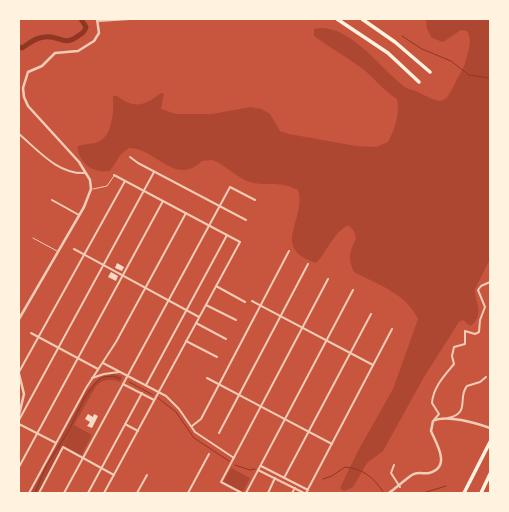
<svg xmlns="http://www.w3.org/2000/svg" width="509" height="512" font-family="Roboto,sans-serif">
<rect width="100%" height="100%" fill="#c8553d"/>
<g fill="#ae4732">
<path d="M 426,19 L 490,19 L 490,259 L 475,289 C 474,301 486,315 470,326 L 463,320 L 459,322 L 424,377 L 383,451 L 367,463 L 353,487 L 344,491 L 340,488 L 358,451 L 393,389 L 418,319 C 407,294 377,284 354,272 C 347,256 350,253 356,238 L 354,231 L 348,225 C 332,234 328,251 316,263 C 269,247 307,220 298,190 C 277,179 265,188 247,181 C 235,176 223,163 212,160 C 209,160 205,161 202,161 C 175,187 156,148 129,148 L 121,154 L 110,171 C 92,173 81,165 77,147 C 83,143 91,145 98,142 C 113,136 114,110 113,96 C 118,95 120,99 125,101 C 139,109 149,102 161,93 L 164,94 L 161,109 L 176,114 L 212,114 L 251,107 L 261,109 L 270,114 L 280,131 L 289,134 L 356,146 L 376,147 L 388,142 C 395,129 400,114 397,99 C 384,91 375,79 363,69 C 347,57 330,48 314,36 L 314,29 C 346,21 379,66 401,84 C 407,90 413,89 420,93 C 444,106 446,103 457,79 C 460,74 463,69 465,63 C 468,52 473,41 467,31 L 461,30 L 443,42 L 432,38 L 427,29 Z"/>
<path d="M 114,374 L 122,376 L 120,382 C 110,378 103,379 96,386 L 74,425 L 92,435 L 81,456 L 63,446 L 73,426 L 38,493 L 31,493 L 87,390 L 99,378 Z"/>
<path d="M 231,468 L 250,478 L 243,492 L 223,482 Z"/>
</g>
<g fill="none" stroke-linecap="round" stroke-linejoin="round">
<g stroke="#8f3625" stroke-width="1">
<path d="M 402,36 L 422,49 L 451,61 L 469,75 L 490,78"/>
<path d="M 129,382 L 153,395"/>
<path d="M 158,398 L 176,412 L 194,438 L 229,461"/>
<path d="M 235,465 L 250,470 L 255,469"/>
<path d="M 323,479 L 332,476 L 345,467 C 364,469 373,477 384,493"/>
<path d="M 35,493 L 46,466 L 68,432 L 85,397 L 97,381 L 103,377 L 113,376 L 121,379"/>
<path d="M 423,493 L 446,486"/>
</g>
<path stroke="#8f3625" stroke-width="5" d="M 19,47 L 22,48 C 30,43 36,37 45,37 C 59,35 64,47 78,36 C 82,34 85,31 86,27 L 81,19"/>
</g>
<g fill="#f7dbc8">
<path d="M 117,263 L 124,267 L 122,271 L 115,268 Z"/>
<path d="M 111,272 L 118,276 L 116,281 L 108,277 Z"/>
<path d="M 88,414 L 93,417 L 94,414 L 98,416 L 92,428 L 87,426 L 90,422 L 85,419 Z"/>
</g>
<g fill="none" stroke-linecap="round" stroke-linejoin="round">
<g stroke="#f1ccb7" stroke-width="1">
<path d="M 93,189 L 107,186 L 114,176"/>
<path d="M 33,238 L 57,251"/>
</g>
<g stroke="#f1ccb7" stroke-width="2">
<path d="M 99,21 L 130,19"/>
<path d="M 19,134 C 38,150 58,175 86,173"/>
<path d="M 130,157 L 138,163 L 246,220"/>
<path d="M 52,200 L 79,215"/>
<path d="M 74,249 L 199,317"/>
<path d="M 216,286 L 245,302"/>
<path d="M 252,301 L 373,365"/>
<path d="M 206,305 L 236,320"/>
<path d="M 196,323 L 226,339"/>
<path d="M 31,333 L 98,369"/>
<path d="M 186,341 L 217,357"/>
<path d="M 103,363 L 166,396 L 179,409 L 195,432 L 234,458"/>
<path d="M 19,372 L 125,181"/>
<path d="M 92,378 L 104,374 L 119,372"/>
<path d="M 207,378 L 332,444"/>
<path d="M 123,384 L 154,400"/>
<path d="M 146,385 L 227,235"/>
<path d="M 448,418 C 471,413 457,398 467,386 L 480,382 L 486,377"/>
<path d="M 19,420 L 154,172"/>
<path d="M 434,420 L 439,414 L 432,403 C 433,387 445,375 454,364 L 452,356 L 454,347 L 465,344 L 465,331 L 475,334 L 479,332 L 480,320 L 485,307 L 478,290 L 481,286 L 490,282"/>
<path d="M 19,424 L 56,443"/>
<path d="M 125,424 L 138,431"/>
<path d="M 192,426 L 201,419 L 289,251"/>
<path d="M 219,433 L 308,264"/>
<path d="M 394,465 L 391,473 L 400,487"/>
<path d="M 261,466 L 308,490"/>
<path d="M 19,467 L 163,201"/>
<path d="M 258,470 L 304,493"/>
<path d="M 284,478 L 371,314"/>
<path d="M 29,493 L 86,388 L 116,342 L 186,213"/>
<path d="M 39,493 L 63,447 L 114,475"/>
<path d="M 64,493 L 230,187 L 255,200"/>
<path d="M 88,493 L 142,393"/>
<path d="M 104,493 L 240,242 L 114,175"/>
<path d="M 137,493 L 147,475"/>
<path d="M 188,493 L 209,454"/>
<path d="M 242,493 L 221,482 L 328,279"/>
<path d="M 246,493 L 353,290"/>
<path d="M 268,493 L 275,478"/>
<path d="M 292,493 L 295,488"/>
<path d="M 306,493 L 392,329"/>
</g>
<g stroke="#f1ccb7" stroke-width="2.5">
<path d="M 19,319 L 84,207 L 91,189 L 90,180 L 79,162 L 28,106 L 24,97 L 23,88 L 28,72 L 42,66 L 55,53 L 78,51 L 94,41 L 99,33 L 97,19"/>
<path d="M 19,374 L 24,394 L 19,415"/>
<path d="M 389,493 C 395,489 410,475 414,474 C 419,472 424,474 429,473 C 452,467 436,443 431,431 L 433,421 C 446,414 476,423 490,428"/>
</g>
<g stroke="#fff3e0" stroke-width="3.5">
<path d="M 337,19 L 388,53 L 419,82"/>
<path d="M 362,19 L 395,42 L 430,72"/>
<path d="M 464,493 L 490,442"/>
<path d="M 481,493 L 490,474"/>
</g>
</g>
<rect width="509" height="512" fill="none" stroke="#fff3e0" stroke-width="40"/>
</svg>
